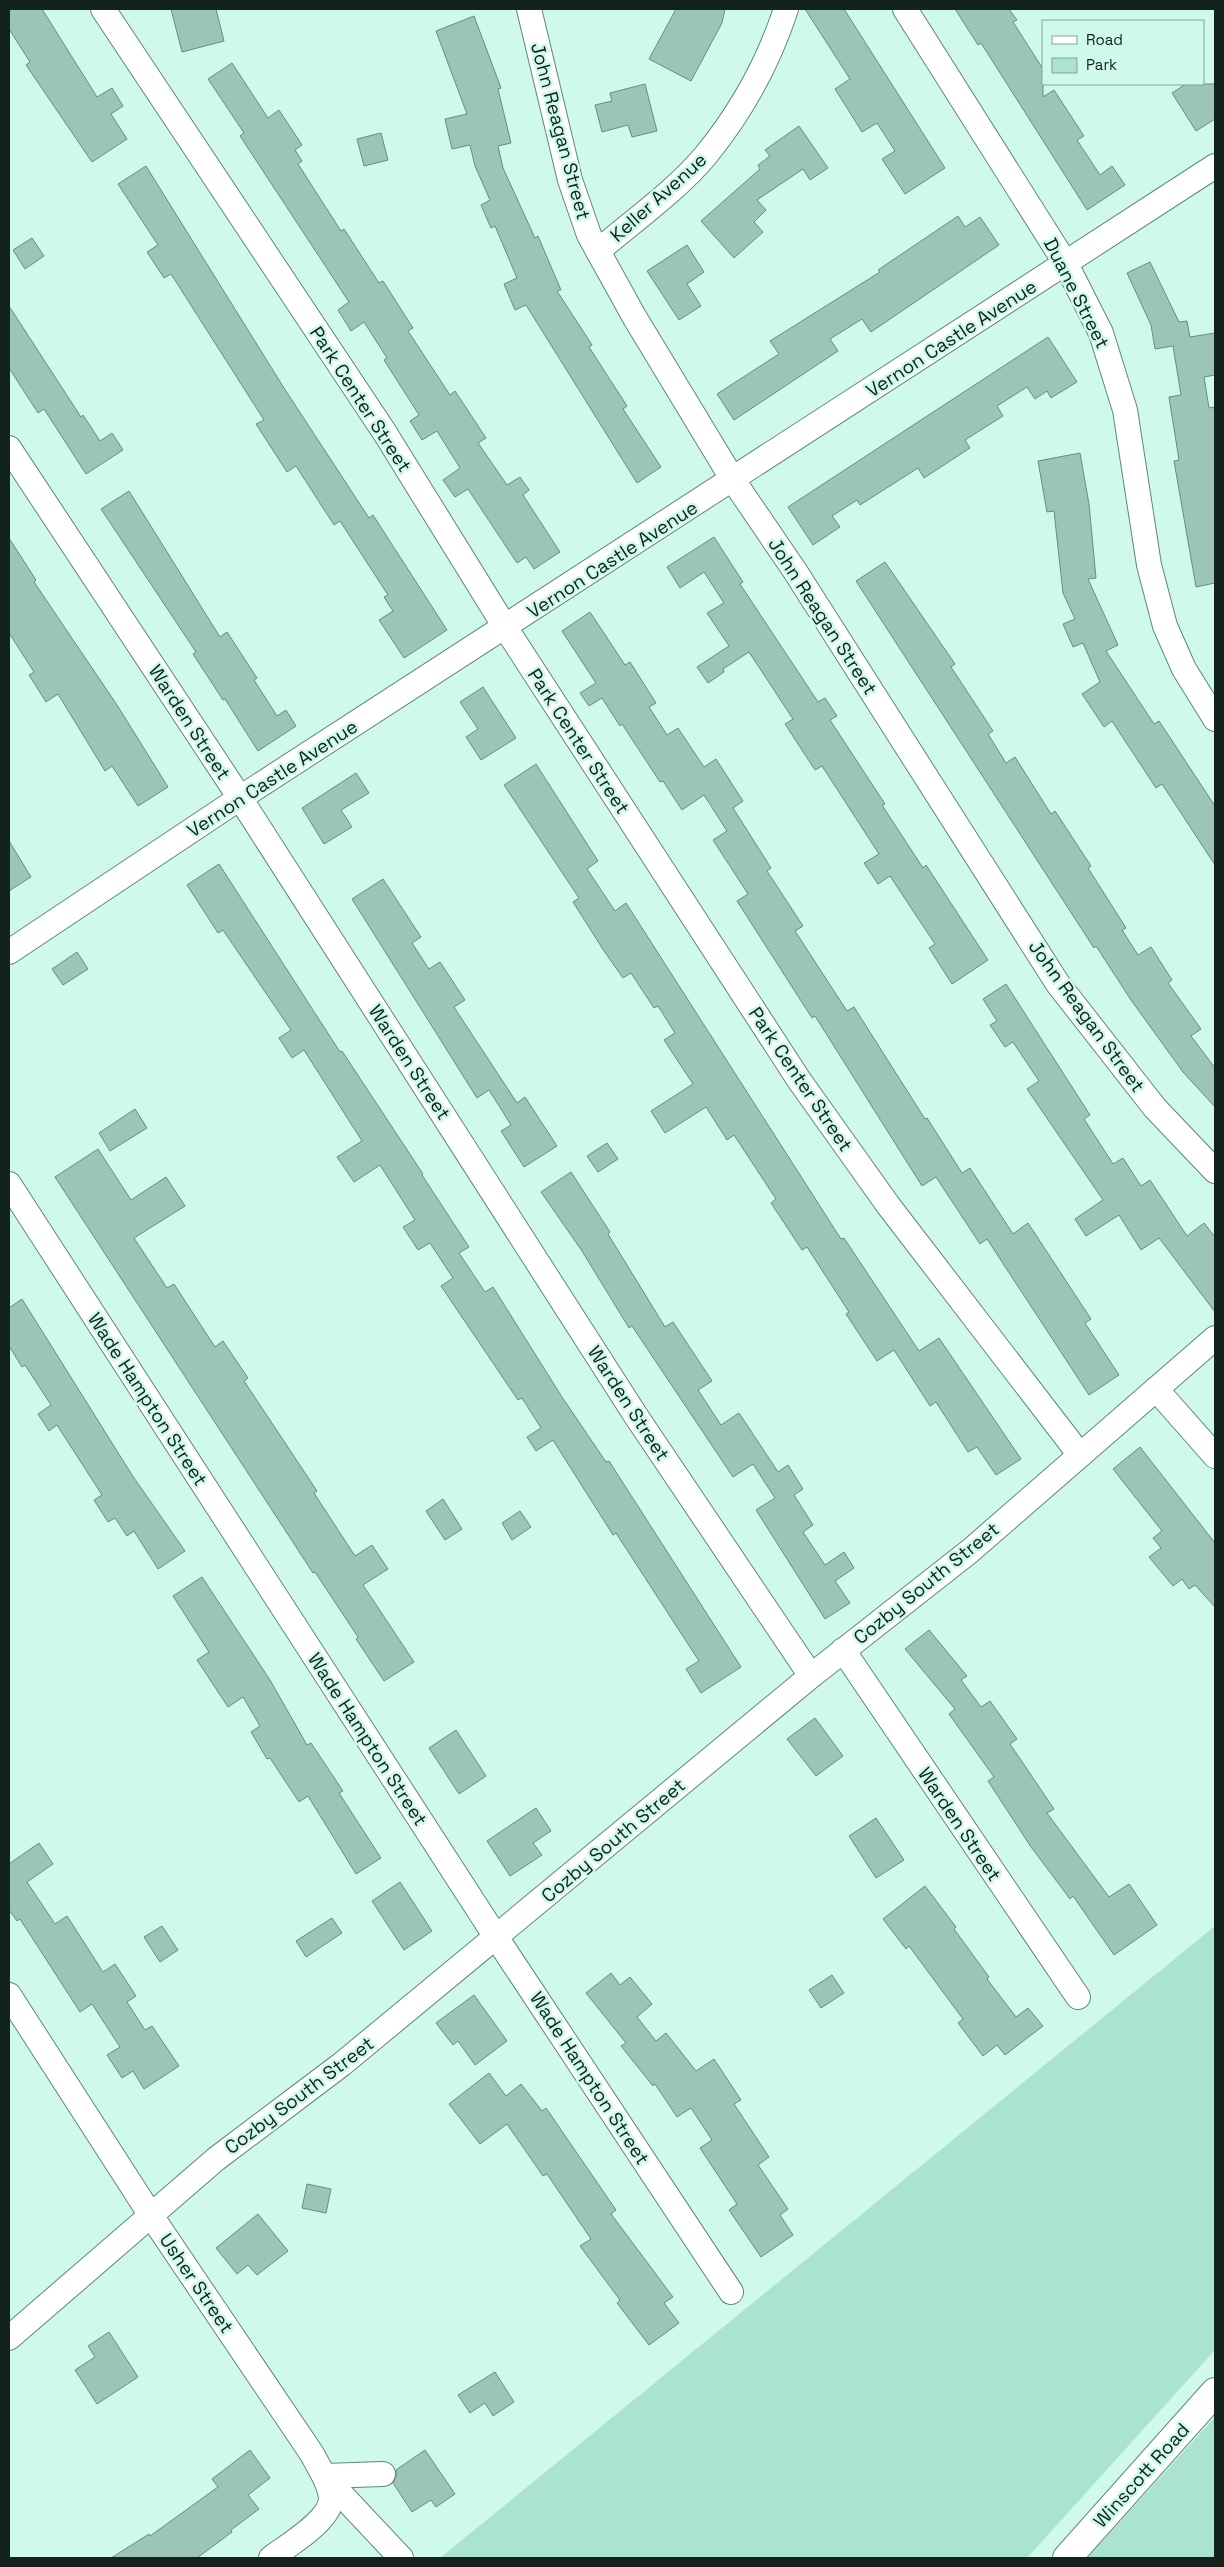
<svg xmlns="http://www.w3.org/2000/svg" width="1224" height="2567" font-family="'Space Grotesk',sans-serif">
<rect width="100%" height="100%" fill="#cff9ec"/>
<g fill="#abe3d2">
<path d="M 1215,1926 L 1215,2350 L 1027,2558 L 440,2558 Z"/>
<path d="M 1215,2417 L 1215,2558 L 1087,2558 Z"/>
</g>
<g fill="#9dc4b8" stroke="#678d82">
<path d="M 9,9 L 42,9 L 97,97 L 112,88 L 123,106 L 111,114 L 127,139 L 92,162 L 26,65 L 30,62 L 9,29 Z"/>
<path d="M 171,9 L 216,9 L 224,41 L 182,52 Z"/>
<path d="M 676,9 L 725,9 L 722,23 L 691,81 L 649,59 Z"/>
<path d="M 805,9 L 844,9 L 945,168 L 905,194 L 882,159 L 895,151 L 877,123 L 862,132 L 835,89 L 850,79 Z"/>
<path d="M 955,9 L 1009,9 L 1017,20 L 1013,22 L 1043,69 L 1043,97 L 1054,90 L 1084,136 L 1077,140 L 1100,175 L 1112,166 L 1125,185 L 1087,210 L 981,43 L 978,45 Z"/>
<path d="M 474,16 L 501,88 L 498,89 L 511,143 L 498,146 L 503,168 L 535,238 L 538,236 L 561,290 L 557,291 L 592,345 L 589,347 L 627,406 L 623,409 L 661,467 L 637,483 L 526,305 L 515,310 L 504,284 L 517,278 L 495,226 L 491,228 L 481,205 L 490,200 L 475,166 L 470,145 L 452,149 L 445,119 L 467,114 L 436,31 Z"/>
<path d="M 232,63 L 268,118 L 279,110 L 302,145 L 295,150 L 302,161 L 298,164 L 341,231 L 344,229 L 379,283 L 383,281 L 413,328 L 408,331 L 450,395 L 455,391 L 486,438 L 478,443 L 507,485 L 520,477 L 529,490 L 523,495 L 560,552 L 534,569 L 526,557 L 517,563 L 468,489 L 455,497 L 443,480 L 460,468 L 437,431 L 422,440 L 410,421 L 419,415 L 384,360 L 387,358 L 364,322 L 351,331 L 338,310 L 349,302 L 240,136 L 244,133 L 208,79 Z"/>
<path d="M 645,84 L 657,131 L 632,137 L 628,125 L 602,132 L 595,105 L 612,101 L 610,93 Z"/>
<path d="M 1186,84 L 1215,84 L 1215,119 L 1196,131 L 1172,93 Z"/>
<path d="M 799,126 L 828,168 L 810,180 L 803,169 L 757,200 L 766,210 L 754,222 L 763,232 L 734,258 L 701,221 L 760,169 L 758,165 L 770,156 L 765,150 Z"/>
<path d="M 381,133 L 388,160 L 364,166 L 357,139 Z"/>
<path d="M 146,166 L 284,388 L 369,518 L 373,515 L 447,630 L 404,658 L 379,620 L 393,611 L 384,597 L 388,595 L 340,521 L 334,525 L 296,466 L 287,472 L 256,424 L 264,420 L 171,274 L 164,278 L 147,252 L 158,245 L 118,184 Z"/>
<path d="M 958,216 L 965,227 L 980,217 L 999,245 L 871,332 L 862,319 L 830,339 L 838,351 L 734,420 L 717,394 L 779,354 L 770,341 L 880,272 L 878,270 Z"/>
<path d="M 32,238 L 44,256 L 25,269 L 13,250 Z"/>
<path d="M 687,245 L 704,272 L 687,284 L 701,306 L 679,320 L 647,271 Z"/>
<path d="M 1150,262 L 1179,322 L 1187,321 L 1190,337 L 1215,333 L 1215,375 L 1204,377 L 1209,408 L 1215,407 L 1215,583 L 1196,587 L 1174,461 L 1179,460 L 1169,397 L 1181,395 L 1173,346 L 1155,349 L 1151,325 L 1127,273 Z"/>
<path d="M 9,306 L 81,417 L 83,415 L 100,441 L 112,433 L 123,450 L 86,474 L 44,409 L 38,413 L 9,368 Z"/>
<path d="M 1048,337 L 1077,382 L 1051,398 L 1047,391 L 1035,399 L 1027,387 L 997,406 L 1003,416 L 965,440 L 970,448 L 924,478 L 918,468 L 860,505 L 857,500 L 832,516 L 840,527 L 813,545 L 788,507 Z"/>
<path d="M 1080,453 L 1089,504 L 1096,578 L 1088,579 L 1118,645 L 1106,651 L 1154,724 L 1159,721 L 1215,806 L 1215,865 L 1162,784 L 1156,788 L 1112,721 L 1104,727 L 1082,694 L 1100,682 L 1083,643 L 1073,647 L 1063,624 L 1075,619 L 1063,593 L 1054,511 L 1047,512 L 1038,461 Z"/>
<path d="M 129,491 L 220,637 L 227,632 L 257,678 L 254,680 L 277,716 L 286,710 L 296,726 L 258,751 L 225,699 L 223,700 L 193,654 L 196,652 L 101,509 Z"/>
<path d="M 714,537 L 743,582 L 740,584 L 818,702 L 825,698 L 837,716 L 830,720 L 885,804 L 882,805 L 923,868 L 926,865 L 988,960 L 952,984 L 929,948 L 935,944 L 890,876 L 878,884 L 864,863 L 879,854 L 822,766 L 815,770 L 785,724 L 793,719 L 749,652 L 723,669 L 724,672 L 708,683 L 697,667 L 729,646 L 707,613 L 724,603 L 704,572 L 680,588 L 667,567 Z"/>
<path d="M 9,538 L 36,580 L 34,582 L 117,705 L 168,787 L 138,806 L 112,766 L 105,771 L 58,694 L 46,702 L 29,675 L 34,672 L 9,633 Z"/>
<path d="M 885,562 L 955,664 L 951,667 L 993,731 L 988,734 L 1006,763 L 1015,757 L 1051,814 L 1055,811 L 1091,866 L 1088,868 L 1126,928 L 1122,930 L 1138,955 L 1151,947 L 1172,980 L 1168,983 L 1201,1029 L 1191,1036 L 1215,1068 L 1215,1107 L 1183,1072 L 1131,1000 L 1096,946 L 1094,948 L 856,581 Z"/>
<path d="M 590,612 L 625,665 L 630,662 L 656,703 L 649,707 L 667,735 L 678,728 L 704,767 L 716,759 L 743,801 L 733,808 L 771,868 L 767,871 L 803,926 L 795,931 L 847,1011 L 854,1007 L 925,1119 L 927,1118 L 962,1173 L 970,1168 L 1013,1234 L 1028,1223 L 1091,1319 L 1085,1323 L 1119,1375 L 1089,1395 L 987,1239 L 980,1244 L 936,1177 L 922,1186 L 815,1016 L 812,1018 L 737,901 L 748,894 L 713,840 L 727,831 L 704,795 L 682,810 L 663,781 L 660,782 L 622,724 L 620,726 L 602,698 L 589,706 L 580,693 L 596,683 L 562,631 Z"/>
<path d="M 483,687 L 516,738 L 481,760 L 466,737 L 478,729 L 460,702 Z"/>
<path d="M 536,764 L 598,861 L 587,869 L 615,911 L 626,903 L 841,1239 L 844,1238 L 919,1351 L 939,1338 L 1021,1459 L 996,1475 L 977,1447 L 968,1452 L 936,1402 L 930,1406 L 894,1350 L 877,1361 L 846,1314 L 849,1312 L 807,1247 L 802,1250 L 771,1203 L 776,1199 L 734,1135 L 727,1140 L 706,1107 L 665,1133 L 651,1111 L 693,1084 L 664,1040 L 675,1033 L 658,1006 L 654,1008 L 631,973 L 623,978 L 604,951 L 573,902 L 579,898 L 504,785 Z"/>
<path d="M 356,773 L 369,793 L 341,810 L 352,827 L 324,844 L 302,808 Z"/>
<path d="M 9,841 L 31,877 L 9,891 Z"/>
<path d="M 219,864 L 340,1052 L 342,1051 L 423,1174 L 422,1175 L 469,1247 L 459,1253 L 485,1292 L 493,1287 L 562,1397 L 606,1462 L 609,1461 L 741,1667 L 701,1693 L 686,1669 L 699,1661 L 616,1533 L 613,1535 L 553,1440 L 536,1451 L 527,1437 L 541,1428 L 522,1398 L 518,1400 L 441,1286 L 453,1278 L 430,1243 L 418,1250 L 403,1227 L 415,1220 L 380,1165 L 354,1182 L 337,1157 L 362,1141 L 304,1050 L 292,1058 L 279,1038 L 291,1030 L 223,930 L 218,933 L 187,885 Z"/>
<path d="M 383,879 L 421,937 L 412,943 L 429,969 L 440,962 L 465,1000 L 454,1007 L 517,1103 L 525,1097 L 557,1146 L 524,1167 L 501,1131 L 511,1125 L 489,1090 L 477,1098 L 352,899 Z"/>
<path d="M 77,952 L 88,969 L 63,985 L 52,969 Z"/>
<path d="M 1006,984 L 1090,1115 L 1084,1119 L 1113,1164 L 1123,1158 L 1141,1186 L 1150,1180 L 1187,1236 L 1204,1223 L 1215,1237 L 1215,1312 L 1159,1238 L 1141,1250 L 1119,1215 L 1086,1236 L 1075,1219 L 1103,1200 L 1027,1089 L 1039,1081 L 1013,1042 L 1005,1047 L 990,1025 L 997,1021 L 983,999 Z"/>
<path d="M 135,1109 L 147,1128 L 110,1151 L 99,1133 Z"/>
<path d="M 607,1143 L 618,1159 L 598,1172 L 587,1156 Z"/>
<path d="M 98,1149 L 131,1200 L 166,1177 L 185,1206 L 134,1238 L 167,1288 L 174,1284 L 215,1347 L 223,1341 L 248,1378 L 244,1381 L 317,1491 L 314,1493 L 355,1556 L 372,1545 L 388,1569 L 363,1585 L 414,1662 L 384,1681 L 356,1639 L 358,1637 L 315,1572 L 313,1573 L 55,1177 Z"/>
<path d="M 571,1172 L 610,1232 L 608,1234 L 665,1327 L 673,1322 L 712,1381 L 698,1390 L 721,1425 L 739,1413 L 778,1472 L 788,1465 L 803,1489 L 794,1495 L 813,1525 L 803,1532 L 825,1565 L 844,1552 L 854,1568 L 835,1581 L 850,1603 L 825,1619 L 756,1510 L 775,1498 L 753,1464 L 733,1477 L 632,1326 L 629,1328 L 582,1251 L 541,1192 Z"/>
<path d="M 22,1299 L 132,1475 L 185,1551 L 158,1569 L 134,1531 L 127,1536 L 115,1518 L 108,1522 L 94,1500 L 102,1495 L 57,1425 L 49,1431 L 38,1414 L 51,1405 L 25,1365 L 22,1367 L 9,1346 L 9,1308 Z"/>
<path d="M 1140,1447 L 1215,1543 L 1215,1607 L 1195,1585 L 1189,1589 L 1182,1579 L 1173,1586 L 1149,1557 L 1161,1548 L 1153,1538 L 1162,1531 L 1113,1469 Z"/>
<path d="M 443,1499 L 462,1529 L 445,1540 L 426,1511 Z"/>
<path d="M 520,1511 L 531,1527 L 512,1540 L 502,1523 Z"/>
<path d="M 202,1577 L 270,1680 L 307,1745 L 311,1743 L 343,1791 L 339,1793 L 381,1858 L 356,1874 L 308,1796 L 299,1802 L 270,1758 L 267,1759 L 251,1732 L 260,1726 L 243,1697 L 228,1707 L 197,1660 L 209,1652 L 173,1596 Z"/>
<path d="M 929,1630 L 967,1676 L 961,1680 L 981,1707 L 990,1701 L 1017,1739 L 1010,1744 L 1054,1809 L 1047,1813 L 1109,1897 L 1129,1884 L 1157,1925 L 1114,1955 L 1073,1896 L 1070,1899 L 1031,1847 L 988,1781 L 994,1777 L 949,1714 L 955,1709 L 905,1649 Z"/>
<path d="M 815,1718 L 843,1756 L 816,1776 L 787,1739 Z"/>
<path d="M 456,1730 L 486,1776 L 459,1794 L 429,1748 Z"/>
<path d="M 536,1808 L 551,1831 L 533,1843 L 542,1855 L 510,1876 L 487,1841 Z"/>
<path d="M 876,1818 L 904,1860 L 876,1878 L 849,1836 Z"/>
<path d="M 39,1843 L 53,1864 L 27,1882 L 55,1924 L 67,1916 L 103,1972 L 115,1964 L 136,1996 L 127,2002 L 145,2030 L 152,2026 L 179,2066 L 144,2089 L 133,2071 L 122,2078 L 107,2055 L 120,2047 L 92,2004 L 80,2012 L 20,1919 L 17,1921 L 9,1910 L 9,1864 Z"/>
<path d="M 400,1882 L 432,1931 L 404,1950 L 372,1901 Z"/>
<path d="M 925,1886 L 956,1927 L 954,1929 L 989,1977 L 987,1979 L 1016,2017 L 1028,2008 L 1043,2026 L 1005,2055 L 997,2045 L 983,2056 L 958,2023 L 963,2019 L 909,1946 L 906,1949 L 883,1919 Z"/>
<path d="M 332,1918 L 342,1933 L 306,1957 L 296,1941 Z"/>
<path d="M 162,1926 L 178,1950 L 160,1962 L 144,1937 Z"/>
<path d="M 611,1973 L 620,1985 L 630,1977 L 652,2004 L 637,2017 L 656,2041 L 666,2033 L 696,2071 L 714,2059 L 741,2100 L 734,2104 L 769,2157 L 758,2165 L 788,2209 L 780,2215 L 793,2235 L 761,2257 L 729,2210 L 737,2204 L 700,2148 L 712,2140 L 691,2108 L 677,2117 L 655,2084 L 653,2086 L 621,2046 L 626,2043 L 586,1993 Z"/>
<path d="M 832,1975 L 844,1993 L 821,2008 L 809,1990 Z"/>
<path d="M 474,1995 L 507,2041 L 475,2065 L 458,2041 L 453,2045 L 436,2023 Z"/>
<path d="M 489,2073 L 506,2096 L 521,2084 L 542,2111 L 546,2108 L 616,2210 L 611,2214 L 673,2297 L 664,2303 L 679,2323 L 649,2345 L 617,2303 L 620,2300 L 580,2246 L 591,2239 L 547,2174 L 543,2176 L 507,2124 L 480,2144 L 449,2104 Z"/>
<path d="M 307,2184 L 331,2189 L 326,2213 L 302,2208 Z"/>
<path d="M 258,2214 L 288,2251 L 257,2275 L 248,2265 L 237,2274 L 216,2248 Z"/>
<path d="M 109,2332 L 138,2377 L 97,2404 L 75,2370 L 95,2357 L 88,2346 Z"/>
<path d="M 495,2372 L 514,2402 L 493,2416 L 485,2403 L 470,2413 L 458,2395 Z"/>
<path d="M 250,2450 L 270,2478 L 248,2495 L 259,2509 L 231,2530 L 232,2532 L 197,2558 L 111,2558 L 149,2534 L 150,2536 L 218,2487 L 212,2479 Z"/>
<path d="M 425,2450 L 455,2494 L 436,2507 L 431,2500 L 412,2512 L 393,2483 L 397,2474 L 396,2470 Z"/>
</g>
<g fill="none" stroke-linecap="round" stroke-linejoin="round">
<g stroke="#60867b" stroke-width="26">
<g id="minor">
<path d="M 103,9 L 385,433 L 505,627 L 799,1080 L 888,1205 L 1080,1455"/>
<path d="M 529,9 L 570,180 L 589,235 L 635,318 L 733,480 L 795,571 L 1058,984 L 1155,1108 L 1215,1171"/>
<path d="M 905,9 L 1066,264 L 1101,333 L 1125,410 L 1149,565 L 1165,626 L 1184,669 L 1215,719"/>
<path d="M 598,251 C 633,221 677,190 706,155 C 741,112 769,61 786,9"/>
<path d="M 9,448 L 240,798 L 636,1416 L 811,1676"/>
<path d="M 9,952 L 240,798 L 1215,166"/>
<path d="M 9,1184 L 496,1937 L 731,2292"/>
<path d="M 1156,1389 L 1215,1456"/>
<path d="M 843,1650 L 1078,1997"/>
<path d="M 9,1995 L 150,2214 L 312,2454 L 324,2476 L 401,2558"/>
<path d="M 9,2338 L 216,2159 L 342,2064 L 811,1676 L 970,1551 L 1215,1338"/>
<path d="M 271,2558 C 288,2545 330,2521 331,2499 C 331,2491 327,2483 324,2476 L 383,2474"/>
</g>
</g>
<g stroke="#60867b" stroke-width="30">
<path id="secondary" d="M 1067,2558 L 1215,2392"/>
</g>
<use href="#minor" stroke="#fff" stroke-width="24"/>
<use href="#secondary" stroke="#fff" stroke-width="28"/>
</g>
<g text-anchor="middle" stroke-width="5" stroke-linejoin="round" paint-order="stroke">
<g font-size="19" fill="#12221d" stroke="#cff9ec">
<text transform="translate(561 131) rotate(75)" y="7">John Reagan Street</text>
<text transform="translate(658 197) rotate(-42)" y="7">Keller Avenue</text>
<text transform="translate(1077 293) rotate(63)" y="7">Duane Street</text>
<text transform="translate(951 338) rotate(-33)" y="7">Vernon Castle Avenue</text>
<text transform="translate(361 399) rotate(57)" y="7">Park Center Street</text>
<text transform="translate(612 559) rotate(-33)" y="7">Vernon Castle Avenue</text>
<text transform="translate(823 616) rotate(57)" y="7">John Reagan Street</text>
<text transform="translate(190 722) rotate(57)" y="7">Warden Street</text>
<text transform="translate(579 741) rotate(57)" y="7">Park Center Street</text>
<text transform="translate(272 778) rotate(-33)" y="7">Vernon Castle Avenue</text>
<text transform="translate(1087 1016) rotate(54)" y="7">John Reagan Street</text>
<text transform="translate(410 1062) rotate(57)" y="7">Warden Street</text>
<text transform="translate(801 1079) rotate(56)" y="7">Park Center Street</text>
<text transform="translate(148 1399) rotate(57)" y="7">Wade Hampton Street</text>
<text transform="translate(629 1403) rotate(57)" y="7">Warden Street</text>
<text transform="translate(926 1583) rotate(-39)" y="7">Cozby South Street</text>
<text transform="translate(368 1739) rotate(57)" y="7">Wade Hampton Street</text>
<text transform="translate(960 1824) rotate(56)" y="7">Warden Street</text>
<text transform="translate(613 1840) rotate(-40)" y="7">Cozby South Street</text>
<text transform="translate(590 2078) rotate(57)" y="7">Wade Hampton Street</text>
<text transform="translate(299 2095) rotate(-37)" y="7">Cozby South Street</text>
<text transform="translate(197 2283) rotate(56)" y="7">Usher Street</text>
<text transform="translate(1141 2475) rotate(-48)" y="7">Winscott Road</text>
</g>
</g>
<rect width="1224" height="2567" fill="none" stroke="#12221d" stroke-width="20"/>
<rect x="1042" y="20" width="162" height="65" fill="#cff9ec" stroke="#83a399"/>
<rect x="1052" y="36" width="25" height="8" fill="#ffffff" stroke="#83a399"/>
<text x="1086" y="45" font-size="15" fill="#12221d">Road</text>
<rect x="1052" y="58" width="25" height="15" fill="#abe3d2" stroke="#83a399"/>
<text x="1086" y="70" font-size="15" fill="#12221d">Park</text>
</svg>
